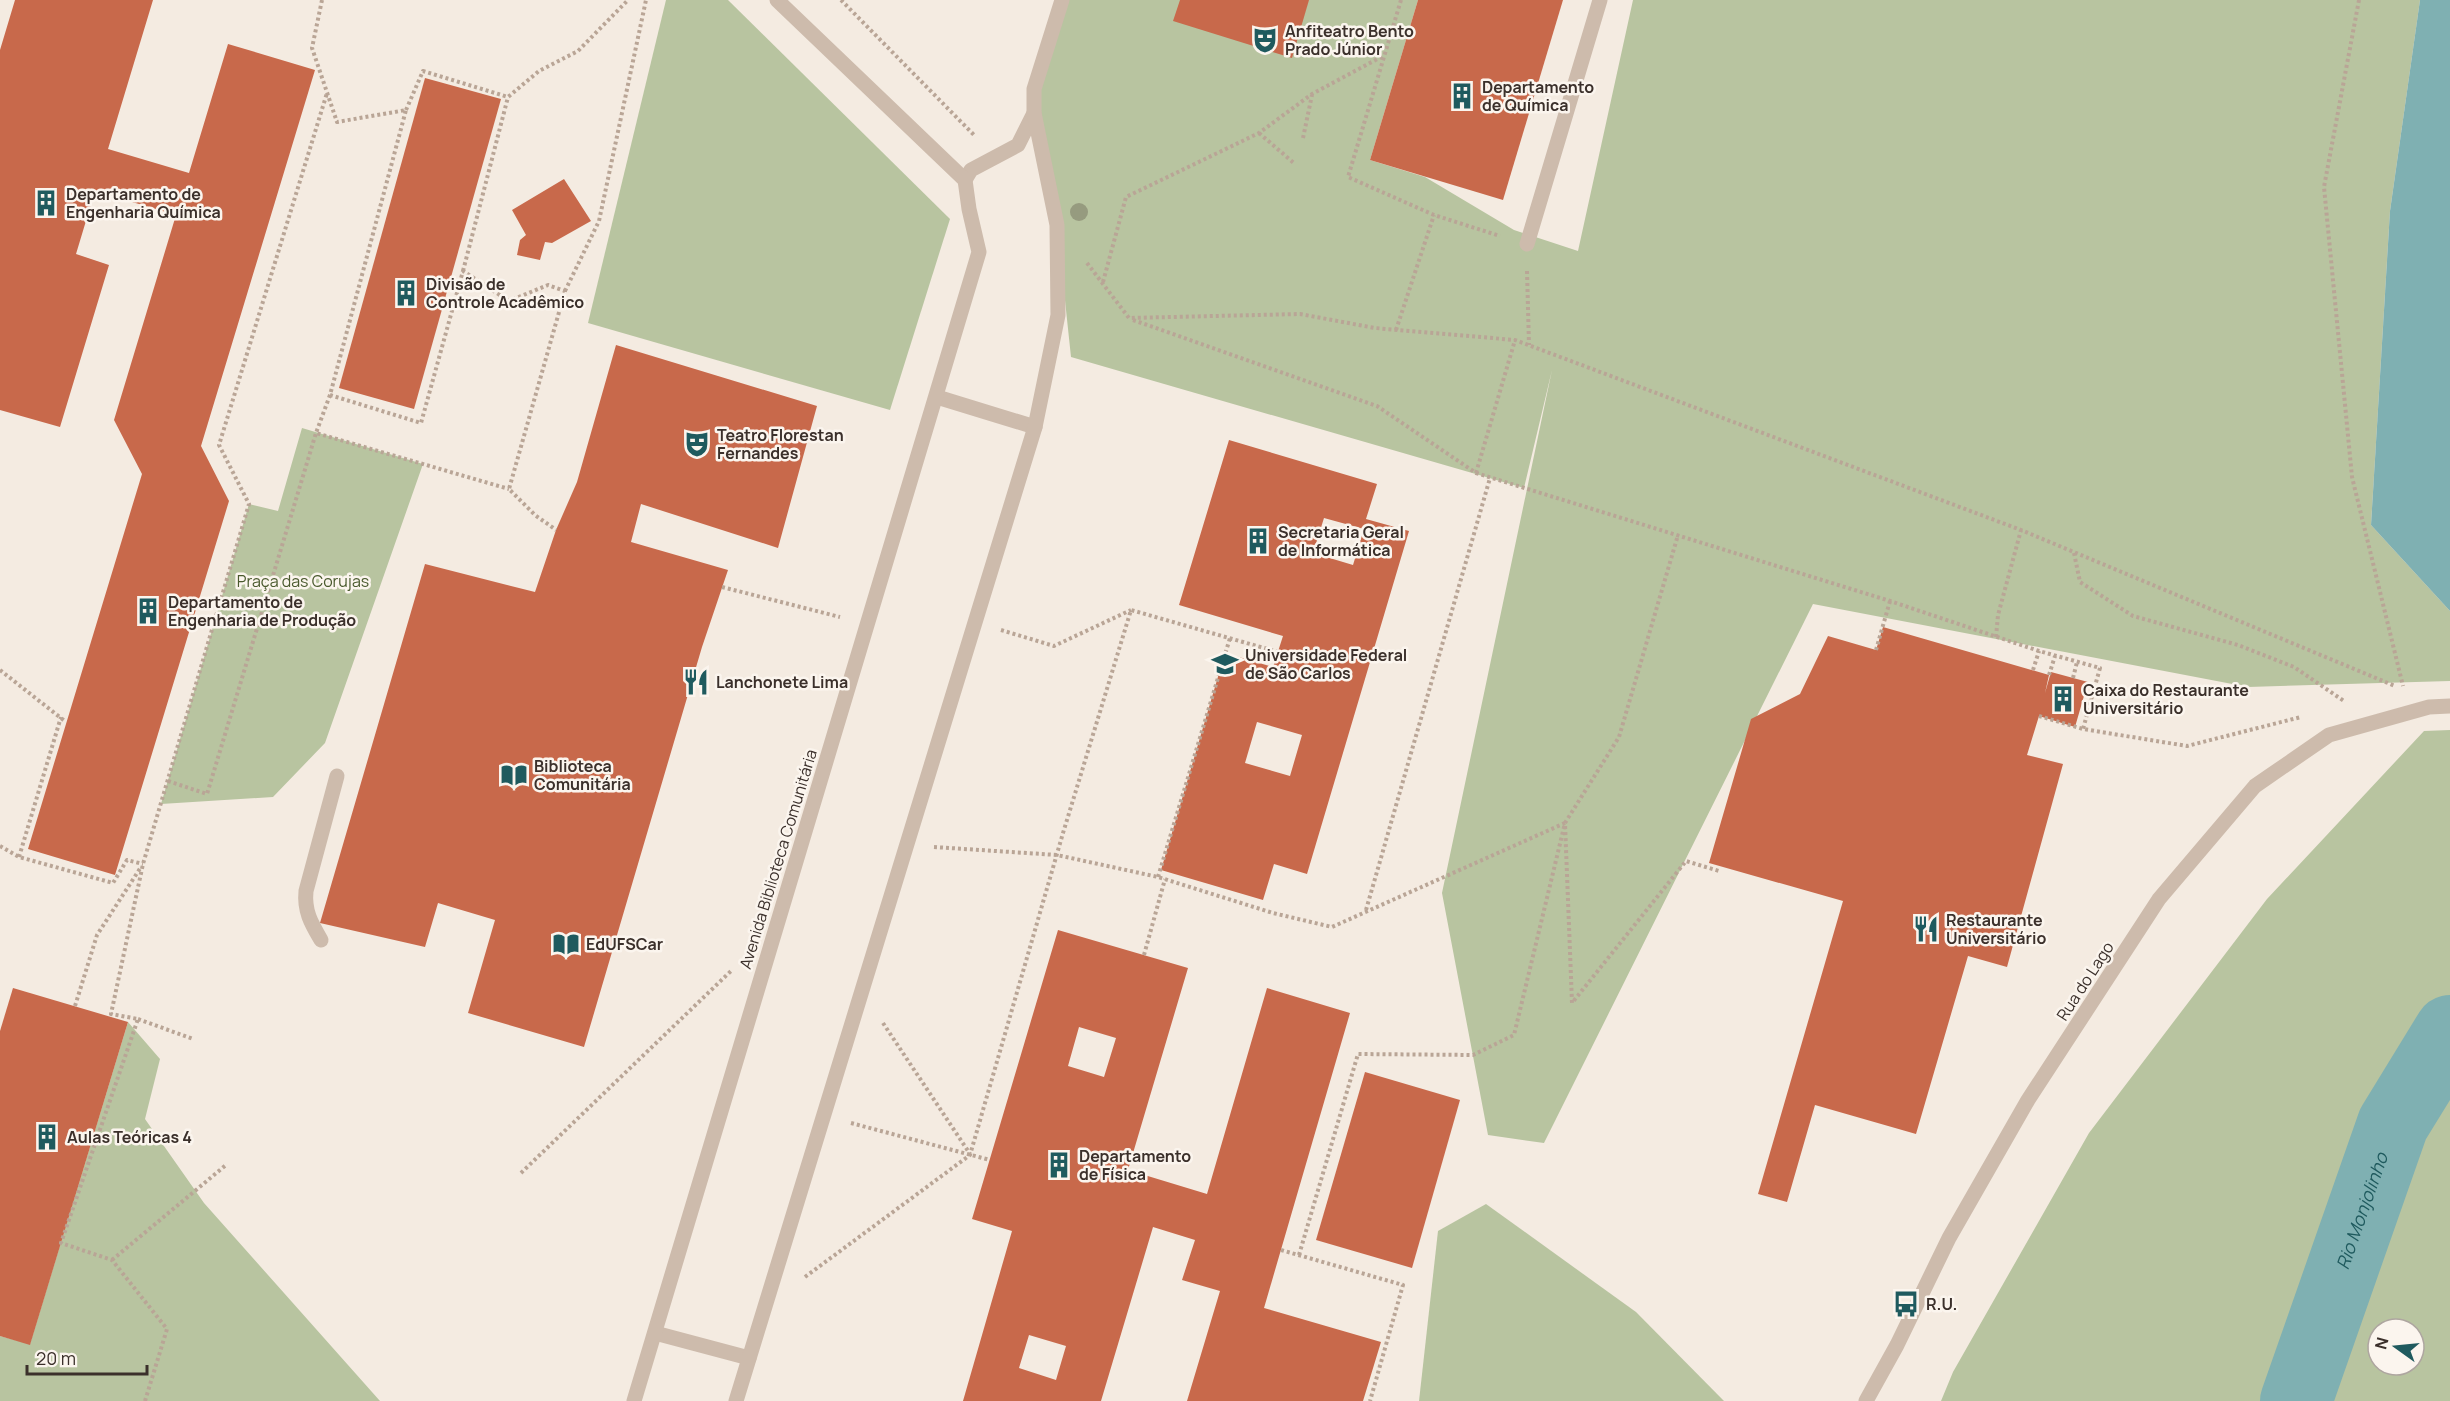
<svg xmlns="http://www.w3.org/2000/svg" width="2450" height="1401" font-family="Manrope,sans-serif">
<rect width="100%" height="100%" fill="#f4ebe1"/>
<g fill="#b8c4a0" fill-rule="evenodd">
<path d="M 666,0 L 728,0 L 950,219 L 890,410 L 588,323 Z"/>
<path d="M 1062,0 L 1418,0 L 1370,160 L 1425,177 L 1514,230 L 1578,251 L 1633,0 L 2420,0 L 2390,211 L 2371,525 L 2450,611 L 2450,681 L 2248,687 L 1813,604 L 1544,1143 L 1488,1135 L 1442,893 L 1552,370 L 1524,488 L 1071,357 L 1057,225 L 1034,113 Z"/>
<path d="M 302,428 L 423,464 L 325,743 L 273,797 L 161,804 L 249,504 L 278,511 Z"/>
<path d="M 2450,730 L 2450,1401 L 1941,1401 L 1953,1372 L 2089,1133 L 2267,899 L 2424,731 ZM 2378,1329 L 2414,1329 L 2414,1365 L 2378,1365 Z"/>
<path d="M 128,1022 L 160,1059 L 145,1119 L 204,1203 L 380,1401 L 0,1401 L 0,1336 L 30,1344 Z"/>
<path d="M 1486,1204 L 1636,1312 L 1724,1401 L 1419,1401 L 1438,1231 Z"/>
</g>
<path fill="#7fb0b2" d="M 2420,0 L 2450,0 L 2450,611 L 2371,525 L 2390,211 Z"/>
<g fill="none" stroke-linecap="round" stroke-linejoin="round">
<path stroke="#7fb0b2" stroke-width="72" id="s1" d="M 2296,1401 L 2393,1124 L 2450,1031"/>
</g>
<g fill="#c8694b" fill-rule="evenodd">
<path d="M 15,0 L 153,0 L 108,149 L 189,173 L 228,44 L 315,70 L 201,446 L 229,501 L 115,875 L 28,849 L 142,474 L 114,420 L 176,215 L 95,191 L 76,254 L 109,265 L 60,427 L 0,410 L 0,50 Z"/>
<path d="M 1180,0 L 1309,0 L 1292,58 L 1173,21 Z"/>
<path d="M 1418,0 L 1563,0 L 1503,200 L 1370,160 Z"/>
<path d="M 425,78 L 501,99 L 414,409 L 339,388 Z"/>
<path d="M 564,179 L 591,221 L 552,243 L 545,242 L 540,260 L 517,255 L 520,240 L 526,235 L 512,210 Z"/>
<path d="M 616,345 L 817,406 L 778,548 L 641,504 L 631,542 L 728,570 L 702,647 L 584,1047 L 468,1013 L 495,920 L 438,903 L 425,947 L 320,923 L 425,564 L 535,592 L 556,530 L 577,482 Z"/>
<path d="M 1229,440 L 1377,484 L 1366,519 L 1409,531 L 1307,874 L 1274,864 L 1263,900 L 1161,870 L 1225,653 L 1273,667 L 1283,636 L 1179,605 ZM 1324,518 L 1364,529 L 1353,565 L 1313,553 ZM 1257,722 L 1302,735 L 1290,776 L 1245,763 Z"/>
<path d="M 1883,627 L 2049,675 L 2045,693 L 2051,672 L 2088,682 L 2075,727 L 2039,716 L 2027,755 L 2063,764 L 2007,967 L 1968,956 L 1916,1134 L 1815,1105 L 1787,1202 L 1758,1194 L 1843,901 L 1709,863 L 1751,719 L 1800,694 L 1828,636 L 1876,650 Z"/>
<path d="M 1058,930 L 1188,968 L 1128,1170 L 1207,1194 L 1267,988 L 1350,1013 L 1264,1308 L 1381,1342 L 1363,1401 L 1187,1401 L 1220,1291 L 1182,1280 L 1195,1240 L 1153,1227 L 1101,1401 L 963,1401 L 1012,1231 L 972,1219 ZM 1079,1027 L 1116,1038 L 1104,1077 L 1068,1066 ZM 1029,1335 L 1066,1346 L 1056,1380 L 1019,1368 Z"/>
<path d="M 13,988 L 128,1022 L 30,1345 L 0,1336 L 0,1031 Z"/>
<path d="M 1365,1072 L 1460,1100 L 1412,1268 L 1316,1240 Z"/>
</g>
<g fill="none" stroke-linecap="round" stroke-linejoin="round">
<g stroke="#b9a596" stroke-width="4" stroke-dasharray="3 3" stroke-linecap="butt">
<path d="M 322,0 L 312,48 L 337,122 L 406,110 L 330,395 L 421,423 L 463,271 L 509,301 L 548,285 L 565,291 L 509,489 L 535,515 L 556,530"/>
<path d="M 841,0 L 975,136"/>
<path d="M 1401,0 L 1348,177 L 1434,215 L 1500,236"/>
<path d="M 2359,0 L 2324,187 L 2352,477 L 2403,686"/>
<path d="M 406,110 L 423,71 L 508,97 L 539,71 L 578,51 L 628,0"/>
<path d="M 1259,133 L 1295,164"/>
<path d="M 1303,138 L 1312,95"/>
<path d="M 1087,263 L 1129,318 L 1300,314 L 1375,328 L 1515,340 L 2021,530 L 2395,686"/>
<path d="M 463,271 L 508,97"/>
<path d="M 1527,271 L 1529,345"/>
<path d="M 1103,282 L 1126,197 L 1259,133 L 1312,94 L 1383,56"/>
<path d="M 565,291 L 599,221 L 646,0"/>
<path d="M 1133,320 L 1377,406 L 1476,473 L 1890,601 L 2039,651 L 2100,668 L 2083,729"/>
<path d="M 1396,330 L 1434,215"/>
<path d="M 330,395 L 316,433 L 509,489"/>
<path d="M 1476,473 L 1515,340"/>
<path d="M 2074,553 L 2080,582 L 2133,616 L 2238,645 L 2294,667 L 2344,701"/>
<path d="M 722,587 L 840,617"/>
<path d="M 1001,630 L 1054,646 L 1131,610"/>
<path d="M 1996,637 L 1998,615 L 2021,530"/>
<path d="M 1876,650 L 1890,601"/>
<path d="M 0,670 L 66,722"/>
<path d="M 2033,670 L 2039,651"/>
<path d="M 2049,675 L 2055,656"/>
<path d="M 2073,678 L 2077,662"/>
<path d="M 2039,716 L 2083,729 L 2187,746 L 2301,717"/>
<path d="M 168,781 L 207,794 L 316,433"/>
<path d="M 0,846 L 19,857 L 113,883 L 127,860 L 143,864"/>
<path d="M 934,847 L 1057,855 L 1158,877 L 1273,913 L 1332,927 L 1565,823 L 1572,1003 L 1686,861 L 1719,871"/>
<path d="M 19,857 L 61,717"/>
<path d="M 1158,877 L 1230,638"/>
<path d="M 1366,910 L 1490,478"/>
<path d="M 1144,955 L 1165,879"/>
<path d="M 75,1006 L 97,935 L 141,867"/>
<path d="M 138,1019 L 193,1039"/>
<path d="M 883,1023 L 970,1154"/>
<path d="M 851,1123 L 990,1160"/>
<path d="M 521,1173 L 732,970"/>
<path d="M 1281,1250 L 1403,1285 L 1370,1401"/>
<path d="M 1299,1255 L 1358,1054 L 1473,1055 L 1514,1035 L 1565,823 L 1619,737 L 1678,535"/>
<path d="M 112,1260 L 226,1165"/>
<path d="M 805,1277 L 970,1155 L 1063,833 L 1131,610 L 1278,652"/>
<path d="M 145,1401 L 167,1329 L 112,1260 L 61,1243 L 138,1019 L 111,1014 L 143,864 L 249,504 L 219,445 L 327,93"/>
</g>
<g stroke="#cdbbac" stroke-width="15">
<path d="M 965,180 L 971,170 L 1018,145 L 1034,113"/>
<path d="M 1527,244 L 1600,0"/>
<path d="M 937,397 L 1035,427"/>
<path d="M 321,940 C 311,923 304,911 306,891 L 337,776"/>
<path d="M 655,1333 L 749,1358"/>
<path d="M 634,1401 L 979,252 L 969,209 L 965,180 L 777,0"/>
<path d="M 736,1401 L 1035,427 L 1058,315 L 1057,225 L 1034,113 L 1034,89 L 1062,0"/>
<path d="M 1866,1401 L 1897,1345 L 1949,1238 L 2028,1100 L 2159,899 L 2255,786 L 2329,735 L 2429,707 L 2450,706"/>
</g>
</g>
<circle fill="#969b7f" cx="1079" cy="212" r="9"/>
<defs>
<g id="theatre-bare" transform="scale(2.07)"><path d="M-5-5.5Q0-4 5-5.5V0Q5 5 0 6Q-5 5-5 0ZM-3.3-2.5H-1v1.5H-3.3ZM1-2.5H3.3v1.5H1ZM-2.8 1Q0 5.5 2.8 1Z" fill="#1f5a5e" stroke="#fbf5ee" stroke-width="2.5" paint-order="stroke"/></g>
<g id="building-bare" transform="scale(2.07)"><path d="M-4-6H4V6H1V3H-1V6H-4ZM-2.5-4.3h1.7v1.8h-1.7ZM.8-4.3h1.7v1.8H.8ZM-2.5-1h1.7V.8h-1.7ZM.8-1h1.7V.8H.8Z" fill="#1f5a5e" stroke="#fbf5ee" stroke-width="2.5" paint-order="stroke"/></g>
<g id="university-bare" transform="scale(2.07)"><path d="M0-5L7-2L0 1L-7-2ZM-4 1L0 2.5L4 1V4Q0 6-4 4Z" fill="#1f5a5e" stroke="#fbf5ee" stroke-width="2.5" paint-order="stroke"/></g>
<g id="restaurant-bare" transform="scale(2.07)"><path d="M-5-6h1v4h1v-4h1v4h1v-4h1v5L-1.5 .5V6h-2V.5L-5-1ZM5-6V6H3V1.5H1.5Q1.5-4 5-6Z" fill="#1f5a5e" stroke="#fbf5ee" stroke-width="2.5" paint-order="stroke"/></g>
<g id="library-bare" transform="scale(2.07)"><path d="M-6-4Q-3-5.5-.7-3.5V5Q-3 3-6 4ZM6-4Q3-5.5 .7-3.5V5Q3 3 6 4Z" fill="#1f5a5e" stroke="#fbf5ee" stroke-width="2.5" paint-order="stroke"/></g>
<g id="bus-bare" transform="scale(2.07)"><path d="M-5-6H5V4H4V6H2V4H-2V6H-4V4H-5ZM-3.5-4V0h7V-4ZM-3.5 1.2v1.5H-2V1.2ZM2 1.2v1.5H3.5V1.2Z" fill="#1f5a5e" stroke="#fbf5ee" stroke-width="2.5" paint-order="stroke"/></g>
</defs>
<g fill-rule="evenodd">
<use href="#theatre-bare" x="1265" y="40"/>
<use href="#building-bare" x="1462" y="96"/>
<use href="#building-bare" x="46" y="203"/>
<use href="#building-bare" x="406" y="293"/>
<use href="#theatre-bare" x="697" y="444"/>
<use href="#building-bare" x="1258" y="541"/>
<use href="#building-bare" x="148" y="611"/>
<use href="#university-bare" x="1225" y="664"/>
<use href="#restaurant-bare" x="696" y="682"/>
<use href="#building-bare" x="2063" y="699"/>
<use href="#library-bare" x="514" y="775"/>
<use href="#restaurant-bare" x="1926" y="929"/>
<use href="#library-bare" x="566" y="944"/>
<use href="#building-bare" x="47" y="1137"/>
<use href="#building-bare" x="1059" y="1165"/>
<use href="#bus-bare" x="1906" y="1304"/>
</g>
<g text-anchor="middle" stroke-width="5" stroke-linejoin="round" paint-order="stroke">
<g font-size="16" font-weight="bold" fill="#3b302b" stroke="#fbf5ee" text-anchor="start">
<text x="1285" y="37">Anfiteatro Bento<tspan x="1285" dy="18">Prado Júnior</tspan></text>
<text x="1482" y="93">Departamento<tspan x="1482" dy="18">de Química</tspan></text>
<text x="66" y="200">Departamento de<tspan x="66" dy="18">Engenharia Química</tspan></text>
<text x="426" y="290">Divisão de<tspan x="426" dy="18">Controle Acadêmico</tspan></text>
<text x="717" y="441">Teatro Florestan<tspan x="717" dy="18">Fernandes</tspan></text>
<text x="1278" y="538">Secretaria Geral<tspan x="1278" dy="18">de Informática</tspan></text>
<text x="168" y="608">Departamento de<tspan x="168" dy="18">Engenharia de Produção</tspan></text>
<text x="1245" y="661">Universidade Federal<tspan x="1245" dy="18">de São Carlos</tspan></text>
<text x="716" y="688">Lanchonete Lima</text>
<text x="2083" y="696">Caixa do Restaurante<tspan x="2083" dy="18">Universitário</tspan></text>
<text x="534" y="772">Biblioteca<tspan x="534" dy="18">Comunitária</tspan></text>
<text x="1946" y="926">Restaurante<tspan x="1946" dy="18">Universitário</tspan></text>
<text x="586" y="950">EdUFSCar</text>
<text x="67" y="1143">Aulas Teóricas 4</text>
<text x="1079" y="1162">Departamento<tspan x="1079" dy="18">de Física</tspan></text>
<text x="1926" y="1310">R.U.</text>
</g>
<g font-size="16" fill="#4a5a2e" stroke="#fbf5ee">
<text x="303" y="587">Praça das Corujas</text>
</g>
<g font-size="16" fill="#3b302b" stroke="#fbf5ee">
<text transform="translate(778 859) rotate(-73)" y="6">Avenida Biblioteca Comunitária</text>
<text transform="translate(2085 981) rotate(-57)" y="6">Rua do Lago</text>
</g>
<g font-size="18" font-style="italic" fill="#1f5a5e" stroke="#fbf5ee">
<text dy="6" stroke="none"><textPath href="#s1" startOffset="201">Rio Monjolinho</textPath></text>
</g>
</g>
<g transform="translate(2396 1347) rotate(285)"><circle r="28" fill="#fbf5ee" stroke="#aea6a0" stroke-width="1.5"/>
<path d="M0-4.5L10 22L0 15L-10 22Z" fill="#1f5a5e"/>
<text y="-9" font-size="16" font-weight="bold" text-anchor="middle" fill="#3b302b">N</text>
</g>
<path d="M27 1365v9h120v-9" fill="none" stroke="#3b302b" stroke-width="3"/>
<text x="36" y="1365" font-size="18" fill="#3b302b" stroke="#fbf5ee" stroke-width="4.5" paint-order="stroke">20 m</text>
</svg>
